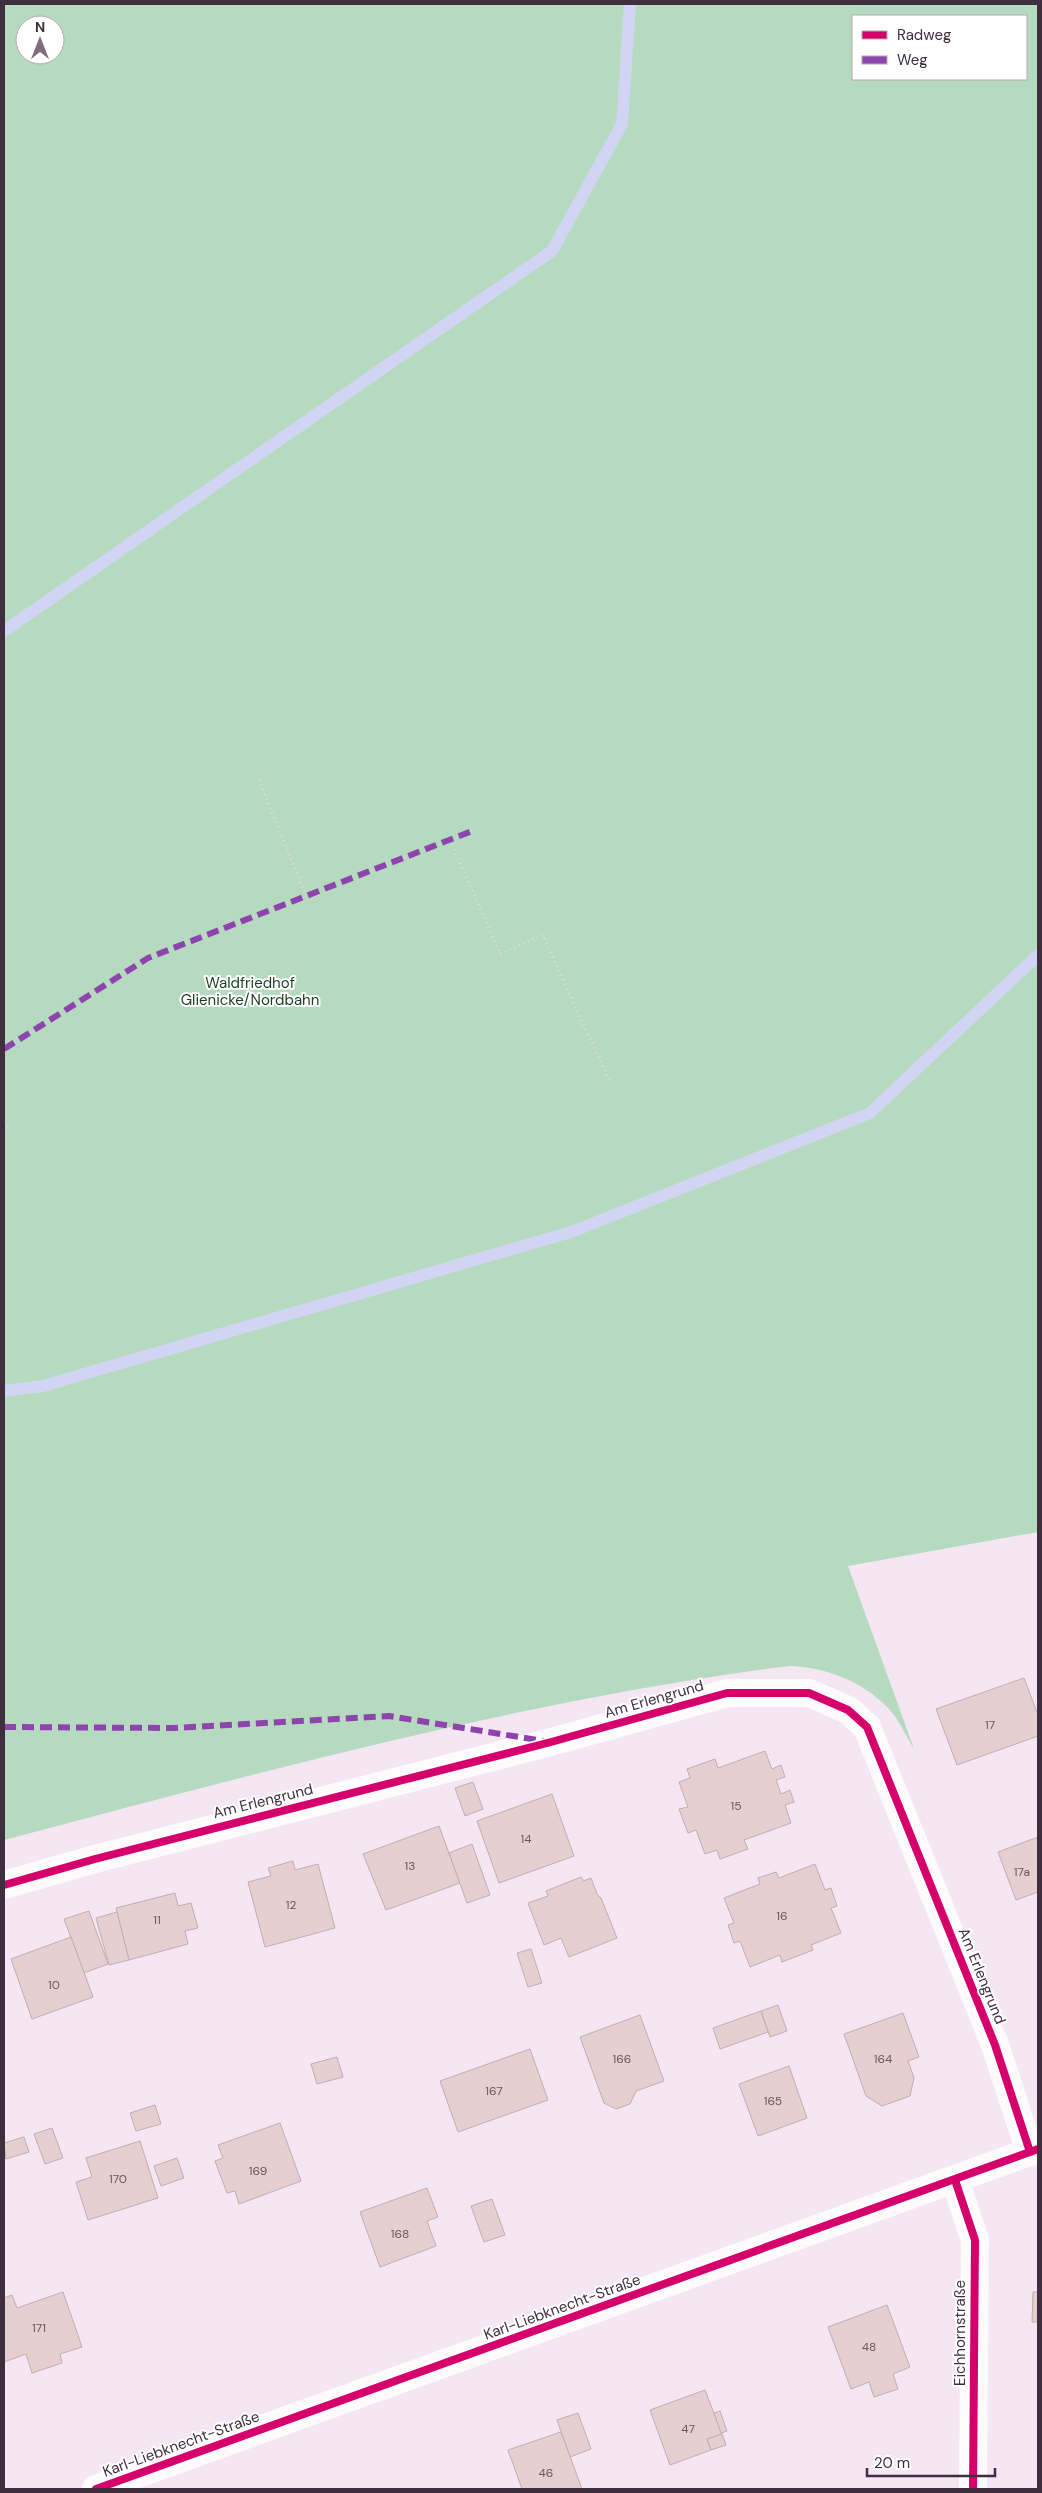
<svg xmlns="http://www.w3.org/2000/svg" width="1042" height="2493" font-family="'DM Sans',sans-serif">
<rect width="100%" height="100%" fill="#f5e6f3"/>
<path fill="#b5dabf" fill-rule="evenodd" d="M 4,4 L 1038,4 L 1038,1532 L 848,1566 L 914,1749 C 906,1736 899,1720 889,1709 C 864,1682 826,1667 789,1666 C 523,1700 262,1772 4,1840 ZM 853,16 L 1026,16 L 1026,79 L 853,79 ZM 25,25 L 55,25 L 55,55 L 25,55 Z"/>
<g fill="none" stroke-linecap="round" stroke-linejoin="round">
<g stroke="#d1d5f3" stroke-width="12">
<path d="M 4,631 L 552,251 L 622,124 L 630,4"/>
<path d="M 4,1391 L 43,1386 L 574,1231 L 870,1113 L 1038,955"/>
</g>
</g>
<g fill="#e7cfd1" stroke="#beadb1">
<path d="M 1024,1678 L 1038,1715 L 1038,1736 L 957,1765 L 936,1709 Z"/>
<path d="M 765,1751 L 772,1769 L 781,1765 L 785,1777 L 776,1780 L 781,1794 L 790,1790 L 794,1802 L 785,1805 L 791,1823 L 744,1840 L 748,1849 L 720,1859 L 717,1850 L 705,1854 L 696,1830 L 688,1833 L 679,1809 L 688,1807 L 679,1782 L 690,1778 L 687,1769 L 715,1759 L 718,1768 Z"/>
<path d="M 473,1782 L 483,1809 L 465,1816 L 455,1788 Z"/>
<path d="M 552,1794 L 574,1856 L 499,1883 L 477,1821 Z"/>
<path d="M 439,1826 L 460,1883 L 386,1910 L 363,1854 Z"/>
<path d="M 1038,1837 L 1038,1892 L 1016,1900 L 998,1852 Z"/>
<path d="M 472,1844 L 490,1895 L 467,1903 L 449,1853 Z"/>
<path d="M 293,1861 L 295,1870 L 318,1864 L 335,1928 L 265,1947 L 248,1882 L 271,1876 L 268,1868 Z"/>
<path d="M 815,1864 L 825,1890 L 831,1888 L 837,1906 L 831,1908 L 841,1933 L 811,1945 L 813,1950 L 782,1962 L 780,1955 L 750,1967 L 740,1941 L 734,1943 L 728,1925 L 734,1923 L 724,1898 L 760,1884 L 758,1878 L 776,1872 L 779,1878 Z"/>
<path d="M 581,1877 L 584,1881 L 591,1878 L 597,1894 L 601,1898 L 617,1938 L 569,1957 L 561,1938 L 544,1945 L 528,1903 L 548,1896 L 546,1891 Z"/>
<path d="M 175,1893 L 178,1906 L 191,1903 L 198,1928 L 185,1931 L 188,1944 L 129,1960 L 116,1908 Z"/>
<path d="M 89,1911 L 108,1964 L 84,1973 L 64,1919 Z"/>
<path d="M 117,1912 L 129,1960 L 109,1965 L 96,1918 Z"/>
<path d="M 71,1937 L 93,1997 L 32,2019 L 11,1959 Z"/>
<path d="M 531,1949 L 542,1983 L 528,1987 L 517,1953 Z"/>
<path d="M 778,2005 L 787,2031 L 770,2037 L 761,2011 Z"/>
<path d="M 761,2011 L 768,2032 L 720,2049 L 713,2028 Z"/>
<path d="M 903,2013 L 919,2057 L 908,2061 L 914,2078 L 910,2096 L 882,2106 L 866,2096 L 844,2034 Z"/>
<path d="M 640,2015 L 664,2081 L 636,2091 L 630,2104 L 616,2109 L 604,2103 L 580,2037 Z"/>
<path d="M 530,2049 L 548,2100 L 458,2132 L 440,2081 Z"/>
<path d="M 337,2057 L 343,2077 L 317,2084 L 311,2064 Z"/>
<path d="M 789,2066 L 807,2118 L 758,2136 L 739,2084 Z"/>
<path d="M 155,2105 L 161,2124 L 136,2131 L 130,2113 Z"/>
<path d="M 280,2123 L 301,2181 L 239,2204 L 235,2191 L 227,2193 L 215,2161 L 223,2158 L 218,2145 Z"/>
<path d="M 52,2128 L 63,2158 L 45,2164 L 34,2134 Z"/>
<path d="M 24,2137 L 29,2152 L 6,2159 L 4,2143 Z"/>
<path d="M 140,2141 L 158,2198 L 88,2220 L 76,2182 L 92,2177 L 86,2158 Z"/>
<path d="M 177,2158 L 184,2178 L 161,2186 L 154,2166 Z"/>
<path d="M 427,2188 L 438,2217 L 427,2221 L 436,2246 L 380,2267 L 360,2212 Z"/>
<path d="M 492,2199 L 505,2235 L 484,2242 L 471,2206 Z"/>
<path d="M 63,2292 L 82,2347 L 60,2354 L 62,2363 L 32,2373 L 26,2354 L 4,2362 L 4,2298 L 12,2295 L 17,2308 Z"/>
<path d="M 1033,2292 L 1038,2292 L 1038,2322 L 1032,2322 Z"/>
<path d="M 887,2305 L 910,2367 L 893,2374 L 898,2389 L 874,2397 L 869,2382 L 851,2389 L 828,2327 Z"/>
<path d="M 705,2390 L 722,2434 L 707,2439 L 711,2450 L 670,2465 L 650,2410 Z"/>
<path d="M 720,2411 L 727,2431 L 721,2433 L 714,2413 Z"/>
<path d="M 578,2413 L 591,2449 L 570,2457 L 557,2420 Z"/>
<path d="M 561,2432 L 582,2489 L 522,2489 L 508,2450 Z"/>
<path d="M 722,2434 L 726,2445 L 711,2450 L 707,2439 Z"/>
</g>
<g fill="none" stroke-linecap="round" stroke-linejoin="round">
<g stroke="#e0dbdf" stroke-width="3" stroke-dasharray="1 4" stroke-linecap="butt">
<path d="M 259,780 L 306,896"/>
<path d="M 450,840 L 500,954 L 543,935 L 610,1083"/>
<path d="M 4,1122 L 9,1129"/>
</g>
<g stroke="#fefbfd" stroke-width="28">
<path d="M 4,1885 L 95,1859 L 551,1742 L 727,1693 L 809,1693 L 848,1710 L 867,1727 L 995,2045 L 1030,2152"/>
<path d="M 955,2180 L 975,2240 L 973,2489"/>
</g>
<path stroke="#fefbfd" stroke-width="28" d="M 96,2489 L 1038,2149"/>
<g stroke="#8e44ad" stroke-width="6" stroke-dasharray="12 6" stroke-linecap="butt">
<path d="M 4,1049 L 148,958 L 472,831"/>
<path d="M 4,1727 L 173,1728 L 389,1716 L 544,1741"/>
</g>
<g stroke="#fff" stroke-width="11">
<g id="cycleway">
<path d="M 4,1885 L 95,1859 L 551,1742 L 727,1693 L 809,1693 L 848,1710 L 867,1727 L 995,2045 L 1030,2152"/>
<path d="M 955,2180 L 975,2240 L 973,2489"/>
<path d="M 96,2489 L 1038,2149"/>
</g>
</g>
<use href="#cycleway" stroke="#d6006c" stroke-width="8"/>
</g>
<g text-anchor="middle" stroke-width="4" stroke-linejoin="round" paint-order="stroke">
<g font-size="12" fill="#695662">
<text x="990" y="1729">17</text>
<text x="736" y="1810">15</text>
<text x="526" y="1843">14</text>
<text x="410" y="1870">13</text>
<text x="1022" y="1876">17a</text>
<text x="291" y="1909">12</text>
<text x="782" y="1920">16</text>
<text x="157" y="1924">11</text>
<text x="54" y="1989">10</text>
<text x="622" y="2063">166</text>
<text x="883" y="2063">164</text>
<text x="494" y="2095">167</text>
<text x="773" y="2105">165</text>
<text x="258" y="2175">169</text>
<text x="118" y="2183">170</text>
<text x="400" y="2238">168</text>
<text x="39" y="2332">171</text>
<text x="869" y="2351">48</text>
<text x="688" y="2433">47</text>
<text x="546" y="2477">46</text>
</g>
<g font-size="15" fill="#183e23" stroke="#fff">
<text x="250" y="988">Waldfriedhof<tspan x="250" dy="17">Glienicke/Nordbahn</tspan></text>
</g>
<g font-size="15" fill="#3f2e3d" stroke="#fff">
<text transform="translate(654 1699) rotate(-16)" y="5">Am Erlengrund</text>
<text transform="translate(263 1801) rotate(-14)" y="5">Am Erlengrund</text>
<text transform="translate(982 1976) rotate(68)" y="5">Am Erlengrund</text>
<text transform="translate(562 2307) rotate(-20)" y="5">Karl-Liebknecht-Straße</text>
<text transform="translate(960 2333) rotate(-90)" y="5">Eichhornstraße</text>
<text transform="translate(181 2444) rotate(-20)" y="5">Karl-Liebknecht-Straße</text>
</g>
</g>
<rect width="1042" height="2493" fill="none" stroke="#3f2e3d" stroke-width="10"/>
<rect x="852" y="15" width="175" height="65" fill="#ffffff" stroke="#b2abb1"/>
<rect x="862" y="31" width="25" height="8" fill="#d6006c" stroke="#b2abb1"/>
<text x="897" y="40" font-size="15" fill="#3f2e3d">Radweg</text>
<rect x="862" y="56" width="25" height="8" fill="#8e44ad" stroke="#b2abb1"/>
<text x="897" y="65" font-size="15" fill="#3f2e3d">Weg</text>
<g transform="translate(40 40)"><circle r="24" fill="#ffffff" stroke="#b2abb1"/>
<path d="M0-4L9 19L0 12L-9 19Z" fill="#7f6e7d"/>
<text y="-8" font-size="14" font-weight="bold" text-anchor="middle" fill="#3f2e3d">N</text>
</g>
<path d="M867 2468v8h128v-8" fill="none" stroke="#3f2e3d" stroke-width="2.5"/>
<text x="874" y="2468" font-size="15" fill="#3f2e3d" stroke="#ffffff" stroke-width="4" paint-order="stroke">20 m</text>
</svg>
